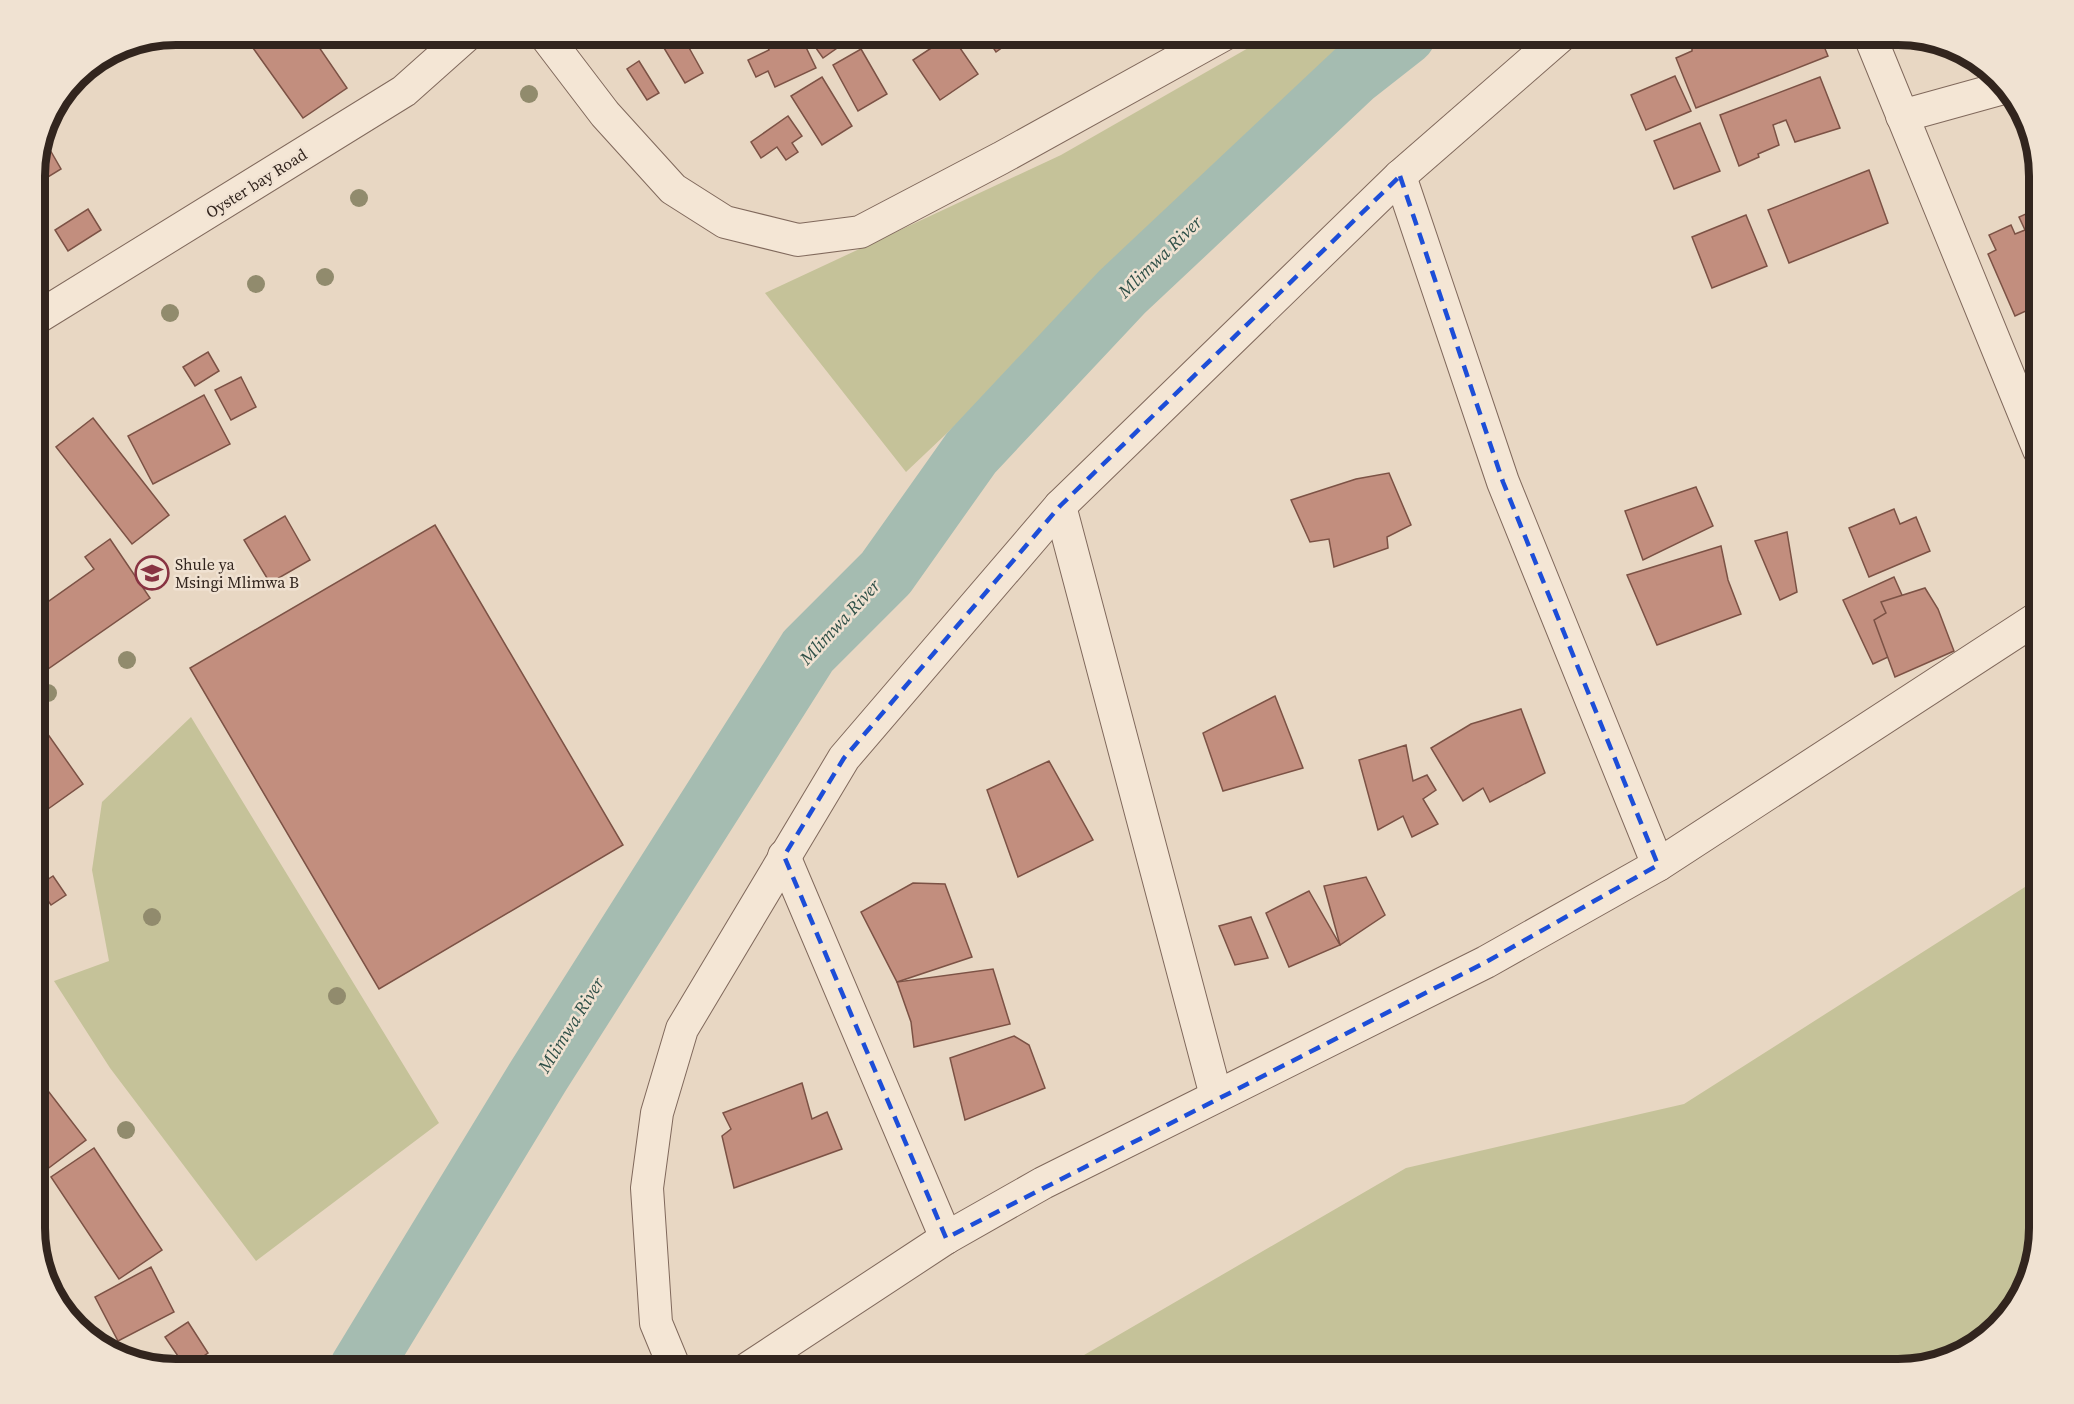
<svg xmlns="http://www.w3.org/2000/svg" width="2074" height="1404" font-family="'Source Serif 4',serif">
<rect width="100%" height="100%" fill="#e8d7c3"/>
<g fill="#c5c299">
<path d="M 1271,35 L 1381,35 L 1277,120 L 906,472 L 765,293 L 1061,155 Z"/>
<path d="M 191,717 L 439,1123 L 256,1261 L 110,1068 L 54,981 L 109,961 L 92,870 L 102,802 Z"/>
<path d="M 2039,878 L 2039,1228 L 2015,1307 L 1961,1355 L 1898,1369 L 1060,1369 L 1406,1168 L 1684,1104 Z"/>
</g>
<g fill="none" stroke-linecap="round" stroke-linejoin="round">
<path stroke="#a5bcb1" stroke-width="62" d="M 360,1369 L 539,1075 L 808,651 L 886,573 L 971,453 L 1122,292 L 1354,74 L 1405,34"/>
</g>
<g fill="#c28e7e" stroke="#7c5245" stroke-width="1.5">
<path d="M 243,34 L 310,34 L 347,88 L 303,118 Z"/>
<path d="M 611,34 L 628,34 L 615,42 Z"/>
<path d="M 806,34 L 842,34 L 847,41 L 823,58 Z"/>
<path d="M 984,34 L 1021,34 L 996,52 Z"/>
<path d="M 1719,34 L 1722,34 L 1726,39 L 1735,34 L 1819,34 L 1828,56 L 1696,108 L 1676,58 L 1692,51 L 1692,45 Z"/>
<path d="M 951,35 L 978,74 L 940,100 L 913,60 Z"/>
<path d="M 683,37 L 703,73 L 685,83 L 664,48 Z"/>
<path d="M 801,37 L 816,68 L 775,87 L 768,71 L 756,77 L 748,60 L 769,50 L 766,43 L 777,38 L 782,47 Z"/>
<path d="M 861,49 L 887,94 L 858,111 L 833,65 Z"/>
<path d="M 639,61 L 659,93 L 647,100 L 627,69 Z"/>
<path d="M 1675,76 L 1691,111 L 1646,130 L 1631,95 Z"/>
<path d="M 822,77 L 852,126 L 822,145 L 791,96 Z"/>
<path d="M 1820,77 L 1840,128 L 1795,142 L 1786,120 L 1773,125 L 1779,145 L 1758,154 L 1759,157 L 1739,166 L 1720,115 Z"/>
<path d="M 788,116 L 802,136 L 792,143 L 798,152 L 786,160 L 777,147 L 761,158 L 751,142 Z"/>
<path d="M 1700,123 L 1720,171 L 1674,189 L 1654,141 Z"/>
<path d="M 42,136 L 61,169 L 35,185 L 35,167 Z"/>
<path d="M 1869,170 L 1888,223 L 1789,263 L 1768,210 Z"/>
<path d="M 2039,208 L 2039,305 L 2015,316 L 1988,254 L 1996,250 L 1989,235 L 2011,225 L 2015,234 L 2025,230 L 2019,217 Z"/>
<path d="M 88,209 L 101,230 L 68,251 L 55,230 Z"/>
<path d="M 1746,215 L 1767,266 L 1712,288 L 1692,237 Z"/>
<path d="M 208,352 L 219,371 L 195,386 L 183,367 Z"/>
<path d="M 241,377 L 256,407 L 231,420 L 215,390 Z"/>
<path d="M 204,395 L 230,444 L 153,484 L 128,436 Z"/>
<path d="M 93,418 L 169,515 L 132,544 L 56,447 Z"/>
<path d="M 1389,473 L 1411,525 L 1387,537 L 1388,548 L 1334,567 L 1329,539 L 1310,542 L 1291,500 L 1356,479 Z"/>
<path d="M 1696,487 L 1713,526 L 1643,560 L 1625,511 Z"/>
<path d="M 1894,509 L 1900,524 L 1916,517 L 1930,551 L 1869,577 L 1849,528 Z"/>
<path d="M 285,516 L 310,560 L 270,583 L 244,540 Z"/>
<path d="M 435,525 L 623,845 L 379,989 L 190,668 Z"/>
<path d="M 1787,532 L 1797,592 L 1780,600 L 1755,541 Z"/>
<path d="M 110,539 L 150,598 L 35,678 L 35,611 L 94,569 L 85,557 Z"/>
<path d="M 1721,546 L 1728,580 L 1741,614 L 1657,645 L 1627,575 Z"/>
<path d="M 1894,577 L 1906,604 L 1921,597 L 1938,634 L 1873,664 L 1843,600 Z"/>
<path d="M 1925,588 L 1938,609 L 1954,651 L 1895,677 L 1874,620 L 1886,613 L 1881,602 Z"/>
<path d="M 1275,696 L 1303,768 L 1223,791 L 1203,733 Z"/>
<path d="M 1521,709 L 1545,773 L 1490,802 L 1483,788 L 1463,801 L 1431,748 L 1471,724 Z"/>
<path d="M 35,716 L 83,784 L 41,814 L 35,804 Z"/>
<path d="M 1406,745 L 1413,781 L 1427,775 L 1436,790 L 1423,799 L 1438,824 L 1412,837 L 1403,816 L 1378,830 L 1359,760 Z"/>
<path d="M 1049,761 L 1093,840 L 1018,877 L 987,790 Z"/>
<path d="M 53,876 L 66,895 L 51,905 L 38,886 Z"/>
<path d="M 1366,877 L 1385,915 L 1340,945 L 1324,886 Z"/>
<path d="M 913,883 L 945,884 L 972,957 L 897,982 L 861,912 Z"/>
<path d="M 1309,891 L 1340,945 L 1289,967 L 1266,913 Z"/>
<path d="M 1251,917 L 1268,958 L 1235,965 L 1219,926 Z"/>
<path d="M 993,969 L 1010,1024 L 914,1047 L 911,1022 L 897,982 Z"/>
<path d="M 1014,1036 L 1029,1045 L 1045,1088 L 965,1120 L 950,1058 Z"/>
<path d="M 35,1074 L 86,1140 L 42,1173 L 35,1164 Z"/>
<path d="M 802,1083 L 812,1119 L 827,1112 L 842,1149 L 734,1188 L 722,1136 L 731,1129 L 723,1113 Z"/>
<path d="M 94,1148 L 162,1250 L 119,1279 L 51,1177 Z"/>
<path d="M 151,1267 L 174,1312 L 118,1341 L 95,1297 Z"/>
<path d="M 188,1322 L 208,1353 L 186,1368 L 165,1337 Z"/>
</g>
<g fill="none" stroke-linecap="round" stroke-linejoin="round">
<g stroke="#80695c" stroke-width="34">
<g id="street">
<path d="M 544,34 L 605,114 L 673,189 L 725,222 L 798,240 L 860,232 L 1001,158 L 1225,34"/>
<path d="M 1869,34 L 2039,450"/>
<path d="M 1902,116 L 2003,88"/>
<path d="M 1400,176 L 1503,482 L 1658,865"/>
<path d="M 35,319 L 404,91 L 468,34"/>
<path d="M 1060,506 L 1216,1096"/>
<path d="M 784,856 L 946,1238"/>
<path d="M 675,1369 L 656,1323 L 647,1188 L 657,1113 L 682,1029 L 844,758 L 1060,506 L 1400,176 L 1563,34"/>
<path d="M 747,1369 L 946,1238 L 1043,1183 L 1486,962 L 1658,865 L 2039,617"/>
</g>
</g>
<use href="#street" stroke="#f4e6d5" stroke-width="32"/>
</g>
<g fill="#918b6d">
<circle cx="529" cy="94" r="9"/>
<circle cx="359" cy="198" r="9"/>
<circle cx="325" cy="277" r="9"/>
<circle cx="256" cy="284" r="9"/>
<circle cx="170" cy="313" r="9"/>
<circle cx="127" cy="660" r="9"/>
<circle cx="48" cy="693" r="9"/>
<circle cx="152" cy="917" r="9"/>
<circle cx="337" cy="996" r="9"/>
<circle cx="126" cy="1130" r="9"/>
</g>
<path fill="none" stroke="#1d4ed8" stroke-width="4.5" stroke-dasharray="12 8" stroke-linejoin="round" d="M 1400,176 L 1503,482 L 1658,865 L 1486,962 L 946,1238 L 784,856 L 844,758 L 1060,506 Z"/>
<defs>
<g id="school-ring" transform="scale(1.725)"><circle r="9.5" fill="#f0e2d2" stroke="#883342" stroke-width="1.5"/><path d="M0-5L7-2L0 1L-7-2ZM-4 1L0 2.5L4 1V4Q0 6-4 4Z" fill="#883342"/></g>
</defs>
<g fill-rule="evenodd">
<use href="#school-ring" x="152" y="573"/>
</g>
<g text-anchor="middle" stroke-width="5" stroke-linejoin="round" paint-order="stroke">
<g font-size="16" fill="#32251e" stroke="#f0e2d2">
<text transform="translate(256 183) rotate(-32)" y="6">Oyster bay Road</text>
</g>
<g font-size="16" fill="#32251e" stroke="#f0e2d2" text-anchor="start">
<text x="175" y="570">Shule ya<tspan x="175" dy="18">Msingi Mlimwa B</tspan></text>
</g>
<g font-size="18" font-style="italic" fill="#2f5048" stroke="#f0e2d2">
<text transform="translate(1160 257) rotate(-44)" y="6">Mlimwa River</text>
<text transform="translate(840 622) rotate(-47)" y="6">Mlimwa River</text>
<text transform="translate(571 1025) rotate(-58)" y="6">Mlimwa River</text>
</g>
</g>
<path d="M0 0H2074V1404H0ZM176 45H1898A131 131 0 0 1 2029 176V1228A131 131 0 0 1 1898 1359H176A131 131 0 0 1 45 1228V176A131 131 0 0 1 176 45Z" fill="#f0e2d2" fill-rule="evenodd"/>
<path fill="none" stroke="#32251e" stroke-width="8" d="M176 45H1898A131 131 0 0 1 2029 176V1228A131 131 0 0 1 1898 1359H176A131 131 0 0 1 45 1228V176A131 131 0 0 1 176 45Z"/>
</svg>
